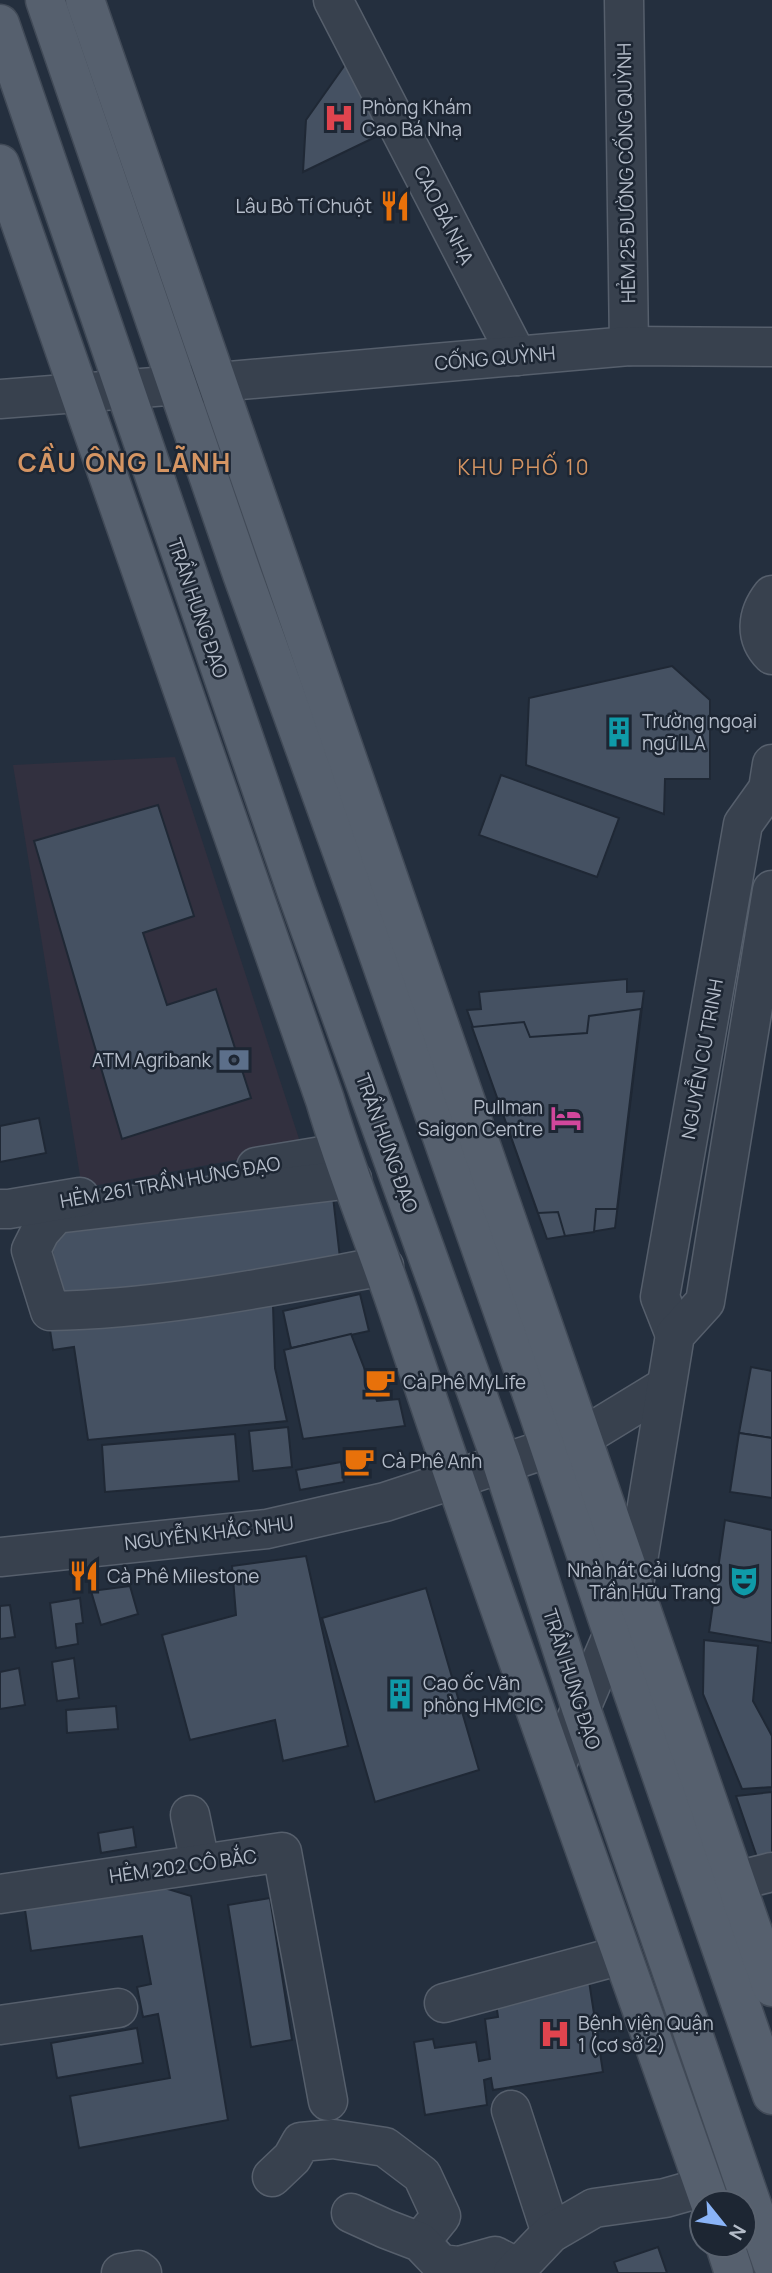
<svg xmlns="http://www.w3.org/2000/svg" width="772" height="2273" font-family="Manrope,sans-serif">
<rect width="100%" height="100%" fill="#242f3e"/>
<path fill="#32303f" d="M 175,757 L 302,1148 L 82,1188 L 13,765 Z"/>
<g fill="#455162" stroke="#1f2835" stroke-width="2">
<path d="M 354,52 L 390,130 L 303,172 L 306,120 Z"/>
<path d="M 672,666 L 710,700 L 710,779 L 665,779 L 664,814 L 526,765 L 529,698 Z"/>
<path d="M 501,775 L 619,818 L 597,877 L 479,835 Z"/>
<path d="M 158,805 L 194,916 L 143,933 L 167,1005 L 216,989 L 251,1098 L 122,1139 L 34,841 Z"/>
<path d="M 627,979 L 627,992 L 644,991 L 615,1228 L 547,1239 L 467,1010 L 481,1009 L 479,992 Z"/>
<path d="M 641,1009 L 617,1209 L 596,1209 L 594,1232 L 565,1236 L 558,1212 L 538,1213 L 472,1027 L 524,1022 L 530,1037 L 587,1033 L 589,1016 Z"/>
<path d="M 39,1118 L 46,1153 L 0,1162 L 0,1126 Z"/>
<path d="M 332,1188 L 341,1267 L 57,1300 L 49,1221 Z"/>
<path d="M 360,1294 L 369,1331 L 291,1348 L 283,1311 Z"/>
<path d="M 273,1305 L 275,1368 L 287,1421 L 88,1440 L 74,1347 L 53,1350 L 50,1330 Z"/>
<path d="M 351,1334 L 377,1401 L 399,1399 L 405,1426 L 303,1439 L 284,1350 Z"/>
<path d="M 751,1367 L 772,1371 L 772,1438 L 739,1433 Z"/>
<path d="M 288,1427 L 292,1467 L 253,1471 L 249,1431 Z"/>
<path d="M 739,1433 L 772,1438 L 772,1498 L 730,1492 Z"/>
<path d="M 235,1434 L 239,1481 L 105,1492 L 102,1445 Z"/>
<path d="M 341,1462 L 344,1482 L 300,1490 L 296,1470 Z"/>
<path d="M 725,1520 L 772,1530 L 772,1643 L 709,1632 Z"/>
<path d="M 306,1556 L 348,1746 L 283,1761 L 275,1720 L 190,1740 L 162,1635 L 236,1615 L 232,1566 Z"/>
<path d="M 130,1586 L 138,1614 L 101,1625 L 91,1591 Z"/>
<path d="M 426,1588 L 479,1770 L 375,1802 L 322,1618 Z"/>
<path d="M 80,1598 L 83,1623 L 76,1624 L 78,1644 L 56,1648 L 50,1603 Z"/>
<path d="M 10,1605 L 15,1637 L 0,1639 L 0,1606 Z"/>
<path d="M 704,1640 L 758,1646 L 753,1701 L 772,1736 L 772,1787 L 742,1789 L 703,1694 Z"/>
<path d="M 74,1658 L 79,1698 L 57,1701 L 52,1662 Z"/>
<path d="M 19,1668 L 25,1705 L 0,1709 L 0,1672 Z"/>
<path d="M 116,1706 L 118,1729 L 67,1733 L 66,1710 Z"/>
<path d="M 772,1792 L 772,1858 L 759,1863 L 736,1796 Z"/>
<path d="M 133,1827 L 136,1847 L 101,1853 L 98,1833 Z"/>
<path d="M 148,1883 L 191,1896 L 228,2120 L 79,2148 L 70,2096 L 170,2078 L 158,2014 L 143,2017 L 137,1987 L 151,1984 L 142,1936 L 31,1951 L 24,1903 Z"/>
<path d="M 270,1898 L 292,2040 L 251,2047 L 228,1905 Z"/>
<path d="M 589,1981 L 603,2072 L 493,2090 L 491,2078 L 484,2080 L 487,2105 L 425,2115 L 414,2042 L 433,2039 L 435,2048 L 476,2042 L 479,2061 L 490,2059 L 485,2019 L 498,2017 L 495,1996 Z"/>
<path d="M 137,2028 L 143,2063 L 57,2078 L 51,2043 Z"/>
<path d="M 658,2247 L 667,2273 L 618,2273 L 614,2262 Z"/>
</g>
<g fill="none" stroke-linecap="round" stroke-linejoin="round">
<g stroke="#565f6c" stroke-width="41">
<g id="minor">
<path d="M 333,0 L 517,356"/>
<path d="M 624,0 L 629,346"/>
<path d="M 0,399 L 218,382 L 629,346 L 772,347"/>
<path d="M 772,595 C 757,614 754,637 772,655"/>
<path d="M 256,1167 L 340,1153"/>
<path d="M 352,1179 L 56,1214 L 40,1232 L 31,1250 L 50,1311 C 163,1309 273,1286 384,1266"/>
<path d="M 0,1209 L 9,1209 L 80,1197"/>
<path d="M 675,1335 L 660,1297 L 743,824 L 768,789 L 772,764"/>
<path d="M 0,1557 L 267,1529 L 385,1502 L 583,1437 L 665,1387"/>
<path d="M 556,1766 L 634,1585 L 675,1335 L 705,1302 L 772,890"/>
<path d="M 190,1815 L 200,1863"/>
<path d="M 736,1881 L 772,1872"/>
<path d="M 0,1894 L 282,1852 L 328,2101"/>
<path d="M 444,2003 L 622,1955"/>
<path d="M 0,2025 L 118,2008"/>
<path d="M 511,2110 L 551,2233"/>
<path d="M 272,2177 L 292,2158 L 301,2142 L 333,2139 L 385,2147 L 422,2175 L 441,2216 L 420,2242"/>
<path d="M 351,2213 L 386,2229 L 420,2242 L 441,2264 L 459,2266 L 495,2256 L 518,2268"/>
<path d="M 121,2273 L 138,2270 L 142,2273"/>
<path d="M 513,2273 L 551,2233 L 594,2208 L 665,2198 L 704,2187"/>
</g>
</g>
<g stroke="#414a57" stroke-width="41">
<g id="major">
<path d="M 45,0 L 242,574 L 358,896 L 537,1409 L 613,1635 L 772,2095"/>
<path d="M 85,0 L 772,1987"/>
<path d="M 0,24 L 297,893 L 502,1463 L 581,1708 L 772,2263"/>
<path d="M 0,164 L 325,1100 C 347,1175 378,1248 402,1322 C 500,1617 607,1909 710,2203"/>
<path d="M 725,2245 L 734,2273"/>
</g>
</g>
<use href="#minor" stroke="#38414e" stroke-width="38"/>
<use href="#major" stroke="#56606e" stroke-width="38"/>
</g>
<defs>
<g id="hospital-bare" transform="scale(2.415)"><path d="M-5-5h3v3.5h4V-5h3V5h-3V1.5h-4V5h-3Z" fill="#e0444e" stroke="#1d2633" stroke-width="2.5" paint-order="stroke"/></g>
<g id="restaurant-bare" transform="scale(2.415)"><path d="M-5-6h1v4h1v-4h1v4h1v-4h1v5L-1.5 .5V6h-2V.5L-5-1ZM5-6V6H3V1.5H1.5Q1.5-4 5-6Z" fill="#e8710a" stroke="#1d2633" stroke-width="2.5" paint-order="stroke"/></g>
<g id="building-bare" transform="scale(2.415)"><path d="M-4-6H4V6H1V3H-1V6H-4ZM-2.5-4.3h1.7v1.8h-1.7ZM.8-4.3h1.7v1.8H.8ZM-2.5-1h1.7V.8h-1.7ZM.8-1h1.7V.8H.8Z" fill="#0f9aa8" stroke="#1d2633" stroke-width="2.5" paint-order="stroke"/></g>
<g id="bank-bare" transform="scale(2.415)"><path d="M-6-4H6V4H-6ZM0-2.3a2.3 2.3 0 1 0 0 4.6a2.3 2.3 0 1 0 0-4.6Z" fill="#5c6f8a" stroke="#1d2633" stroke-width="2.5" paint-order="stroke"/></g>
<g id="hotel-bare" transform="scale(2.415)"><path d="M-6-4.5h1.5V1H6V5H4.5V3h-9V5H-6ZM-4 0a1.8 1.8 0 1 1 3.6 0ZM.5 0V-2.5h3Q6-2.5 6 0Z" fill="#d1479c" stroke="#1d2633" stroke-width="2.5" paint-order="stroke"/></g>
<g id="cafe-bare" transform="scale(2.415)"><path d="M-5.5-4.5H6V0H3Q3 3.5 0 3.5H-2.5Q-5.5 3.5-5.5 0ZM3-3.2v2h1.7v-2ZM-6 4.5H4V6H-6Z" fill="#e8710a" stroke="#1d2633" stroke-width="2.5" paint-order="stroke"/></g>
<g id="theatre-bare" transform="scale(2.415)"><path d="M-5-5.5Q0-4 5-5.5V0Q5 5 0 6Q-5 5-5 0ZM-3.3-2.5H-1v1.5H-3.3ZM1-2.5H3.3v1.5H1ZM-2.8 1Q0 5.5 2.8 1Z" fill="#0f9aa8" stroke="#1d2633" stroke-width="2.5" paint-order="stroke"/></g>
</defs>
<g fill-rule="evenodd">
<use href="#hospital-bare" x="339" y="118"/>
<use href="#restaurant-bare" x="395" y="206"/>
<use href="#building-bare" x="619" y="732"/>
<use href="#bank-bare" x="234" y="1060"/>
<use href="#hotel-bare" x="566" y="1118"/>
<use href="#cafe-bare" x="380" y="1382"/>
<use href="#cafe-bare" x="359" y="1461"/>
<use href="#restaurant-bare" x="84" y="1576"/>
<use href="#theatre-bare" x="744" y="1581"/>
<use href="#building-bare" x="400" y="1694"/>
<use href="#hospital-bare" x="555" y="2034"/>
</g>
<g text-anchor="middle" stroke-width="5" stroke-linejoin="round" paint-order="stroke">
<g font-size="19" fill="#b4bcc9" stroke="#1d2633" text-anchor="start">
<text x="362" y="114">Phòng Khám<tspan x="362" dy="22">Cao Bá Nhạ</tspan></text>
<text x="372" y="213" text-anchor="end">Lâu Bò Tí Chuột</text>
<text x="642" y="728">Trường ngoại<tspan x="642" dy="22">ngữ ILA</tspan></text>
<text x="211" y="1067" text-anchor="end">ATM Agribank</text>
<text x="543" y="1114" text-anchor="end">Pullman<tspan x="543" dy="22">Saigon Centre</tspan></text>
<text x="403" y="1389">Cà Phê MyLife</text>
<text x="382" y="1468">Cà Phê Anh</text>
<text x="721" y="1577" text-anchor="end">Nhà hát Cải lương<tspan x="721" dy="22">Trần Hữu Trang</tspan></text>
<text x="107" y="1583">Cà Phê Milestone</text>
<text x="423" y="1690">Cao ốc Văn<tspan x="423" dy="22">phòng HMCIC</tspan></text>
<text x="578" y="2030">Bệnh viện Quận<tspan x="578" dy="22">1 (cơ sở 2)</tspan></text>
</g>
<g font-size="19" fill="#b4bcc9" stroke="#1d2633">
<text transform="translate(626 173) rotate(-91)" y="7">HẺM 25 ĐƯỜNG CỐNG QUỲNH</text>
<text transform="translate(444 215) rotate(63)" y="7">CAO BÁ NHẠ</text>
<text transform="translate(495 358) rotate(-5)" y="7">CỐNG QUỲNH</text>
<text transform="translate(198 608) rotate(71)" y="7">TRẦN HƯNG ĐẠO</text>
<text transform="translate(702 1059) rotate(-80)" y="7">NGUYỄN CƯ TRINH</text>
<text transform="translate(387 1143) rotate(70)" y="7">TRẦN HƯNG ĐẠO</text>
<text transform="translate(170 1182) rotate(-10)" y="7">HẺM 261 TRẦN HƯNG ĐẠO</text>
<text transform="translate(209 1533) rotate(-7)" y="7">NGUYỄN KHẮC NHU</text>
<text transform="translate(572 1679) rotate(72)" y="7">TRẦN HƯNG ĐẠO</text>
<text transform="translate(183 1866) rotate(-8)" y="7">HẺM 202 CÔ BẮC</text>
</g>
<g font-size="21" letter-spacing="2" fill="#d59563" stroke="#1d2633">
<text x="524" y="475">KHU PHỐ 10</text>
</g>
<g font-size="26" font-weight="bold" letter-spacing="2" fill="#d59563" stroke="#1d2633">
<text x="125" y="472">CẦU ÔNG LÃNH</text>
</g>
</g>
<g transform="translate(723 2224) rotate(120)"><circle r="33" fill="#1d2633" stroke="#59626f" stroke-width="2"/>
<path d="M0-5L12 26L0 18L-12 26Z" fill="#8ab4f8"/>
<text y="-10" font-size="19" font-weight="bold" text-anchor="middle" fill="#b4bcc9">N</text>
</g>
</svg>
